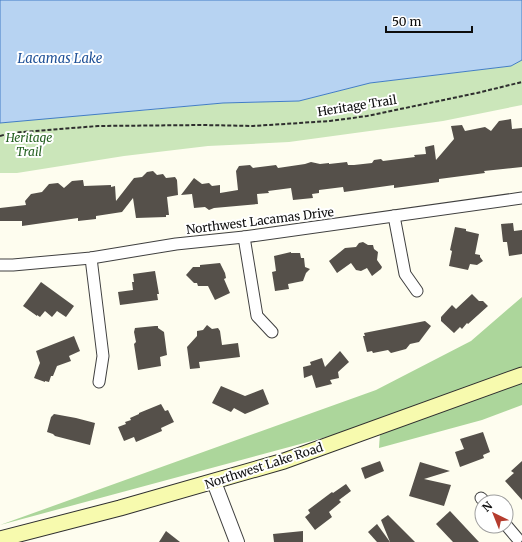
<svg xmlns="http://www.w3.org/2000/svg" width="522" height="542" font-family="Merriweather,serif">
<rect width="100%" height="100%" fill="#fefdef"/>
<path fill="#cbe6ba" d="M 522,60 L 522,105 L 443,121 L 289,142 L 208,146 L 124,156 L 17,173 L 0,173 L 0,123 L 50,117 L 149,110 L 223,103 L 299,101 L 370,83 L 511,66 Z"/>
<g fill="#acd69b">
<path d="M 522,297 L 522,372 L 382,422 L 0,525 L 376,390 L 471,341 Z"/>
<path d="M 522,379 L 522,405 L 482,420 L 379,448 L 380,433 Z"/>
</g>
<path fill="#b7d3f2" stroke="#427dc5" d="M 0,0 L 522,0 L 522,60 L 511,66 L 370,83 L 299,101 L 223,103 L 0,123 Z"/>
<g fill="#55504a">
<path d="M 511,119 L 512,129 L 522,128 L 522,167 L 484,171 L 485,173 L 439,179 L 439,182 L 394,188 L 394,185 L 344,192 L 343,187 L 319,190 L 319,193 L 312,194 L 313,198 L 293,200 L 291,188 L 268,191 L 269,193 L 257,194 L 258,204 L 214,208 L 209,210 L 205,207 L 194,208 L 192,194 L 181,195 L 194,178 L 202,184 L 209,183 L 212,186 L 220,185 L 220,193 L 238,190 L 236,171 L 239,166 L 250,165 L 253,168 L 276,165 L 278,168 L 305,164 L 311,162 L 320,164 L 329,163 L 329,164 L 347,162 L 348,165 L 354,165 L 372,163 L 374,160 L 381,159 L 383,161 L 415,157 L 414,155 L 426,154 L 425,147 L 434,145 L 436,160 L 454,139 L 451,126 L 462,125 L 465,131 L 485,127 L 491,131 L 499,121 Z"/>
<path d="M 153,171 L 157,175 L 163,174 L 166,178 L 175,177 L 177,180 L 178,195 L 167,197 L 169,215 L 166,215 L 166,217 L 136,218 L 133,198 L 122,212 L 96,216 L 96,219 L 78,221 L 78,218 L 22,226 L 22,221 L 0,221 L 0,208 L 26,205 L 25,201 L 31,194 L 42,192 L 49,184 L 58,183 L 64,188 L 72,181 L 83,180 L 84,186 L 111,185 L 111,187 L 115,186 L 116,201 L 134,178 L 142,177 L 147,172 Z"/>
<path d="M 513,223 L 514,231 L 522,230 L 522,254 L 509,256 L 507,242 L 503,242 L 501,224 Z"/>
<path d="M 455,227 L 466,229 L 466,231 L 479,234 L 475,254 L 480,255 L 480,257 L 483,261 L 477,265 L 470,264 L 468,270 L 449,266 L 452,251 L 450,250 Z"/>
<path d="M 363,242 L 368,245 L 373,245 L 374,249 L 378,252 L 377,260 L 382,267 L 381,269 L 372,276 L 367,268 L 361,271 L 356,270 L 351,263 L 337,273 L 329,261 L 345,248 L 356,247 L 359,243 Z"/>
<path d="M 291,252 L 291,253 L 300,253 L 301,258 L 304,258 L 305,267 L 310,269 L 306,273 L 303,281 L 288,284 L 289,289 L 275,291 L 272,272 L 276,271 L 274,256 Z"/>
<path d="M 220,263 L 225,273 L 226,278 L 224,279 L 230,293 L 215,300 L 208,286 L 198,286 L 197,283 L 194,283 L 186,275 L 193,267 L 200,267 L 200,265 Z"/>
<path d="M 155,271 L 159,294 L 157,294 L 158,300 L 120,305 L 118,292 L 133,290 L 132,282 L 134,282 L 133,274 Z"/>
<path d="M 41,282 L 74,306 L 66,317 L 57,311 L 52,317 L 45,311 L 40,317 L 37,315 L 37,316 L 23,306 Z"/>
<path d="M 472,294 L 479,301 L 483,301 L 488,306 L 468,324 L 467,323 L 462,329 L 460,327 L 454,333 L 441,321 L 441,317 L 452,305 L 456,309 Z"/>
<path d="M 425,321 L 431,326 L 419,342 L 410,344 L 406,349 L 391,353 L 388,350 L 373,353 L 372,351 L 367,352 L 363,336 L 365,336 L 364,333 Z"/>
<path d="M 207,325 L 212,329 L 218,328 L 220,331 L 222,345 L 238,343 L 240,357 L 199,362 L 200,368 L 190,369 L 187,347 L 197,336 L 197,331 L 203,330 Z"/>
<path d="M 155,326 L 158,326 L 158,328 L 164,332 L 167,355 L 160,357 L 161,366 L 138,370 L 134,344 L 136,342 L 134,332 L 135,328 Z"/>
<path d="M 74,336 L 80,351 L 69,356 L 71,361 L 57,366 L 53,376 L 51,376 L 49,382 L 45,381 L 45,382 L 34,378 L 40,363 L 36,351 Z"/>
<path d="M 340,351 L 349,362 L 338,372 L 339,378 L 330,380 L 332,384 L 316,388 L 312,375 L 304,378 L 303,367 L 311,365 L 310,362 L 322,358 L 325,367 Z"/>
<path d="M 221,386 L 245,396 L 263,389 L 269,404 L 245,414 L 234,408 L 231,412 L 212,403 Z"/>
<path d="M 161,404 L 165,411 L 168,410 L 174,422 L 161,428 L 162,431 L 136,442 L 134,437 L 124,441 L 118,427 L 126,424 L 125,422 L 131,420 L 130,418 L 139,414 L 139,413 Z"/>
<path d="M 54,414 L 76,418 L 95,423 L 90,445 L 55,436 L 53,434 L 47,432 L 51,417 Z"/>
<path d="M 483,432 L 490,452 L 483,455 L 484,458 L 460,467 L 455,452 L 464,449 L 460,439 Z"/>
<path d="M 380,461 L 384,471 L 365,479 L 361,468 Z"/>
<path d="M 522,461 L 522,500 L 505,481 L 514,473 L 511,471 Z"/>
<path d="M 420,462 L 450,471 L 424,479 L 451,485 L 444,506 L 409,496 Z"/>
<path d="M 346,484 L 351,491 L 339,500 L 341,502 L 329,512 L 332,517 L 315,530 L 305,517 L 310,513 L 308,510 L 332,492 L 333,493 Z"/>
<path d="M 450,511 L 479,542 L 453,542 L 436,524 Z"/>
<path d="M 388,515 L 415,542 L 390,542 L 381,520 Z"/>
<path d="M 377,524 L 390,542 L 377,542 L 368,532 Z"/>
<path d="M 166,531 L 180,542 L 159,542 Z"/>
<path d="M 303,531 L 303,542 L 274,542 L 273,534 Z"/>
</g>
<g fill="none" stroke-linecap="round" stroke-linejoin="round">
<g stroke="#404040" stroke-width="13">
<g id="minor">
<path d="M 394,216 L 405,274 L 417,291"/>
<path d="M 244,237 L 257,316 L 272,332"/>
<path d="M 91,258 L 103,356 L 99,382"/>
<path d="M 0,265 L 13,265 L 91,258 L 176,244 L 244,237 L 522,198"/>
<path d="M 481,498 L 485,502"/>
<path d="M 506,525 L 517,538"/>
</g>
</g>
<g stroke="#404040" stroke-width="16">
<path id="tertiary" d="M 214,482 L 237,542"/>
</g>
<g stroke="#2f2f2f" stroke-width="17">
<path id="secondary" d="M 0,539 L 120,508 L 284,461 L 522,375"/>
</g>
<path stroke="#2f2f2f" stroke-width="2" stroke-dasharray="4 2" stroke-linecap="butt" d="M 0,136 L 10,133 L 98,126 L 203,125 L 253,126 L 330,121 L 367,116 L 477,93 L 522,82"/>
<use href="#minor" stroke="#fff" stroke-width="11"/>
<use href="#tertiary" stroke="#fff" stroke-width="14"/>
<use href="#secondary" stroke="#f7faae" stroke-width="15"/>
</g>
<g text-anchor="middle" stroke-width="4" stroke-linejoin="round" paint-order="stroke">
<g font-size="12" fill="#0d0d0d" stroke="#fff">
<text transform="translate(357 106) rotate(-9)" y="4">Heritage Trail</text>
<text transform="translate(260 221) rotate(-7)" y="4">Northwest Lacamas Drive</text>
<text transform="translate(264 466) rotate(-18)" y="4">Northwest Lake Road</text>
</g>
<g font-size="12" font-style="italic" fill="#256122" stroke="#fff">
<text x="29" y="142">Heritage<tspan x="29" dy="14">Trail</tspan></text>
</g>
<g font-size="13" font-style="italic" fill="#1e5097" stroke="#fff">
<text x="60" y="63">Lacamas Lake</text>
</g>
</g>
<g transform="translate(494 514) rotate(317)"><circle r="19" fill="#ffffff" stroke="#9e9e9e"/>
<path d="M0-3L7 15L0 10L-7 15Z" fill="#b53c2e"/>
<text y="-6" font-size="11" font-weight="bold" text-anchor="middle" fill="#0d0d0d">N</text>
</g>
<path d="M386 26v6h86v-6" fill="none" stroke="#0d0d0d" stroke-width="2"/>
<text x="392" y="26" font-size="12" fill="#0d0d0d" stroke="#ffffff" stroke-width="3" paint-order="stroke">50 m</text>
</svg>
